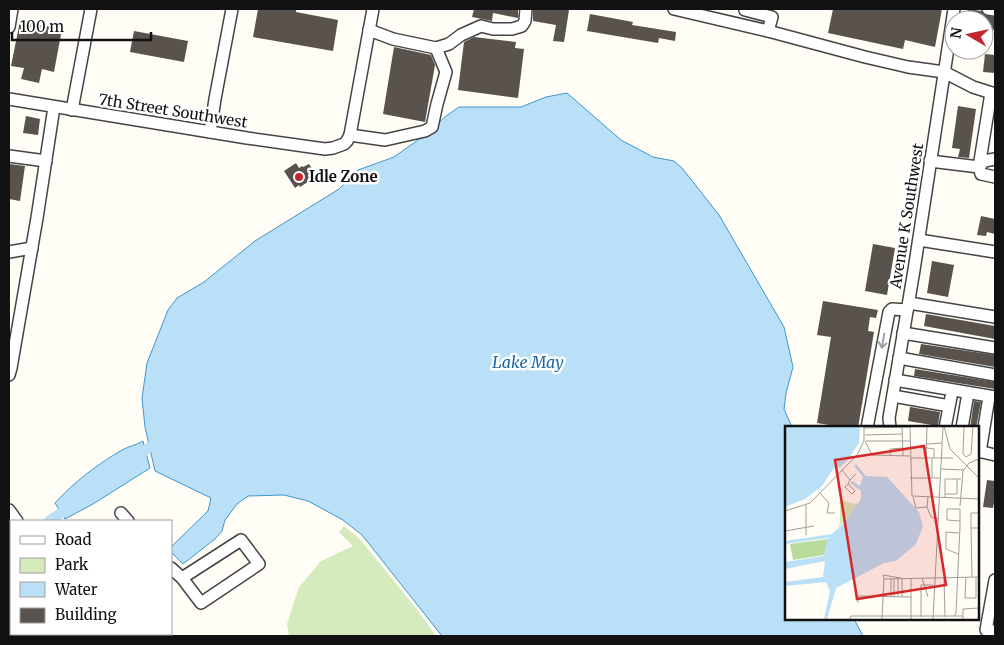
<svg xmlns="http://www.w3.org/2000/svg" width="1004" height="645" font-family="Merriweather,serif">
<rect width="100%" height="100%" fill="#fffdf5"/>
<path fill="#d5ebbd" d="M 344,526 L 359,538 L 415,607 L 436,636 L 289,636 L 287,624 L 299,587 L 321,561 L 353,546 L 339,532 Z"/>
<g fill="#b9e0f7" stroke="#3f96cf">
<path d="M 567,93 L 621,140 L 653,157 L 674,161 L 682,168 L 719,215 L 784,327 L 793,367 L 786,393 L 784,409 L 792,427 L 786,428 L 786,619 L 854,619 L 863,636 L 442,636 L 362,535 L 343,520 L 308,501 L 284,495 L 248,496 L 237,504 L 225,520 L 222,531 L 215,539 L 183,564 L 171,552 L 171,547 L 208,511 L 211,498 L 155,471 L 145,427 L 142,398 L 147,363 L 168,310 L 177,298 L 204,282 L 255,241 L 339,189 L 358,170 L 394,157 L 425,135 L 446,116 L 459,107 L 521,107 L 546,97 Z"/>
<path d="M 143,441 L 150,468 L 93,504 L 65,519 L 55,503 C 74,482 98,464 122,450 C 129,446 137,445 143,441 Z"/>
<path d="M 9,549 L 11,551 L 11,634 L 54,634 L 53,636 L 9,636 Z"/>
</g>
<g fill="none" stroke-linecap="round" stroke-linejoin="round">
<g stroke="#b9e0f7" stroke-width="10">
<path d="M 135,458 L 150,447"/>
<path d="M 49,521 L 71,506"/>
</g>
</g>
<g fill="#5a524d">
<path d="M 258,9 L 296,9 L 296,12 L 338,20 L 333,51 L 253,37 Z"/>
<path d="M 474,9 L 518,9 L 518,18 L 493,13 L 492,21 L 472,17 Z"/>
<path d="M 533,9 L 569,10 L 564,42 L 553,41 L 556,25 L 533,21 Z"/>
<path d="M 833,9 L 942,9 L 935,47 L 905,40 L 903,49 L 828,33 Z"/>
<path d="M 968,9 L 981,11 L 984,15 L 995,17 L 995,30 L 984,29 L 984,20 L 966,20 Z"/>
<path d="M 590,14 L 633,22 L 632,25 L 676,32 L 675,41 L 659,38 L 658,43 L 587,31 Z"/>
<path d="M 20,21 L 62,29 L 54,72 L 42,69 L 39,83 L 21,79 L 24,68 L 11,66 Z"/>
<path d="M 134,31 L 188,41 L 184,62 L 130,52 Z"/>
<path d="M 474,37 L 516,42 L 515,48 L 524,49 L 518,98 L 458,90 L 464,42 Z"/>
<path d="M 394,47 L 431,55 L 435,65 L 425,122 L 383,114 Z"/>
<path d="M 985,54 L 995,55 L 995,73 L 983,72 Z"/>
<path d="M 958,106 L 976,109 L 969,158 L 958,157 L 960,149 L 952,148 Z"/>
<path d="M 26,116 L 40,119 L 38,135 L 23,133 Z"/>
<path d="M 296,163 L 299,168 L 302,166 L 303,167 L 309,164 L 314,171 L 308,175 L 311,180 L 300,187 L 299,185 L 295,188 L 284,171 Z"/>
<path d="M 10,164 L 25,166 L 20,201 L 9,199 Z"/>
<path d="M 981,216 L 995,219 L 995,234 L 987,232 L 986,236 L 977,235 Z"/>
<path d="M 873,244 L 895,248 L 887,295 L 865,291 Z"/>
<path d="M 932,261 L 954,265 L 948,297 L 927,293 Z"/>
<path d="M 823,301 L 878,310 L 876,318 L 870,317 L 868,331 L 874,332 L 858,428 L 847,428 L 817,423 L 831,337 L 817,335 Z"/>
<path d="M 926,314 L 995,326 L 995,339 L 924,326 Z"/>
<path d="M 921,344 L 995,355 L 995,367 L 919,354 Z"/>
<path d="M 915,369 L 995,382 L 995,389 L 914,376 Z"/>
<path d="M 974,401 L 981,402 L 976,428 L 970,428 Z"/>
<path d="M 910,407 L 940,412 L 938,426 L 908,421 Z"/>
<path d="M 987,480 L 995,481 L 995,497 L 993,508 L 983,507 Z"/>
</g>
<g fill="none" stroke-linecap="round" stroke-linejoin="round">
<g stroke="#444" stroke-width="14">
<g id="minor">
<path d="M 674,9 L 768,31 L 865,57 L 908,67 L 944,72 L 973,87 L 995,94"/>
<path d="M 745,9 L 745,10 L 772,17 L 768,31"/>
<path d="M 988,9 L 995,10"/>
<path d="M 9,27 L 12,9"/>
<path d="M 369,30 L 393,39 L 436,48 L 449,44 L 461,35 L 481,26 L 493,29 L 512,29 L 522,26 L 525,21 L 526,9"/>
<path d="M 991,93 L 979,167 L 981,174 L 995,177"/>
<path d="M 9,99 L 247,138 L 325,149 L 333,148 L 344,144 L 347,141 L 350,135 L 373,9"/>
<path d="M 72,110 L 91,9"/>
<path d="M 210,132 L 215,99 L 232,9"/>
<path d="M 350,135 L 385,140 L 425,131 L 432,127 L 437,104 L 446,72 L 436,48"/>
<path d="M 9,156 L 46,161"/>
<path d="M 930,161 L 979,167 L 984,161 L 995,159"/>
<path d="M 919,240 L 995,252"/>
<path d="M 9,252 L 32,248"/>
<path d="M 909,303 L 995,317"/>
<path d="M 903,333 L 995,348"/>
<path d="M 899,358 L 995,375"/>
<path d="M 9,375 L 11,368 L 37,218 L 54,107"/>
<path d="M 895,380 L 995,397"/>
<path d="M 893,396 L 944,405"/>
<path d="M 867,428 L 889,312 L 892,309 L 907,310"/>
<path d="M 890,428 L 889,418 L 914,270 L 954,9"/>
<path d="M 945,428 L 951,397"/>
<path d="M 962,428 L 967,399"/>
<path d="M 978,451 L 995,455"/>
<path d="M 980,452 L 988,403"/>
<path d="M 9,510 L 17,521"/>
<path d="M 121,513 L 128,521"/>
<path d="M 171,568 L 182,578 L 201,603 L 259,564 L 241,540 L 182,578"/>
<path d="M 995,580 L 986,630 L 995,631"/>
<path d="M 102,634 L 104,636"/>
</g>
</g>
<use href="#minor" stroke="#fff" stroke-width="11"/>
</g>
<defs><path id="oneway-shaft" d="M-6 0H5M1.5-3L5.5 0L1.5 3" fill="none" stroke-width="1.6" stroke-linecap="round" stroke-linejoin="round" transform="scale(1.25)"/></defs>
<use stroke="#a0a0a0" href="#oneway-shaft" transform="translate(883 341) rotate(100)"/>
<circle fill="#c4262e" stroke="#fff" stroke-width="2" cx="299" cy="177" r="5"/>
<g text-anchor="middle" stroke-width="5" stroke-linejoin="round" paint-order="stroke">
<g font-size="15" fill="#111" stroke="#fff">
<text transform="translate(173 111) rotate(9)" y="5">7th Street Southwest</text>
<text transform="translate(907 216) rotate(-81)" y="5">Avenue K Southwest</text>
</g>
<g font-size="15" font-weight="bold" fill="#111" stroke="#fff" text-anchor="start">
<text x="309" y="182">Idle Zone</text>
</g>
<g font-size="16" font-style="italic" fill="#1768a6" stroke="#fff">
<text x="528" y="368">Lake May</text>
</g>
</g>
<g transform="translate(785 426)">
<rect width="194" height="194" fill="#fffdf5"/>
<path d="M 55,74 L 74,79 L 53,102 L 55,97 Z" fill="#d5ebbd"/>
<path d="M 43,113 L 39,129 L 8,134 L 5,118 Z" fill="#b9dc9c"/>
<path d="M 0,0 L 74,0 L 75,4 L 74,17 L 62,35 L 55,41 L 49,42 L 37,60 L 20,73 L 0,81 ZM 71,38 L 81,50 L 102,51 L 134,86 L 138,100 L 131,118 L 111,135 L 99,137 L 51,162 L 42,193 L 39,193 L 45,165 L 41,156 L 0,160 L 0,156 L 38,151 L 40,135 L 0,143 L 0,136 L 39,130 L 43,112 L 0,118 L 0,115 L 47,108 L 60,96 L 76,73 L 76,65 L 65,57 L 67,55 L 75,60 L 78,51 L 69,40 Z" fill="#b9e0f7"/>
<path fill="none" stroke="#a09f9a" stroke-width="1" d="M 125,0 L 127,70 L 194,73M 159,0 L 165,23 L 194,52M 179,0 L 178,28 L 181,31 L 186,28 L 188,0M 117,1 L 118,30M 79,2 L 125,1M 80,9 L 117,8M 80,15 L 87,29 L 125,30M 81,15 L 125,15M 142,18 L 157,17M 125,21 L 142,22M 142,22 L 149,23 L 149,32M 105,30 L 105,23 L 118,22M 125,32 L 168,32M 141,33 L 142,0M 147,33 L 147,52M 156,43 L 179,44M 57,44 L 65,54 L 71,48M 125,52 L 156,52M 63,58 L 60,61 L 67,68 L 70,65 L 63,58 L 65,54M 35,67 L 44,77 L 42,87 L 50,87M 160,68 L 172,68 L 172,53M 128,71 L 131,82 L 142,81M 143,71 L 142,81 L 146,91 L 154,93M 160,72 L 160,53 L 176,53M 21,79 L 21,109M 175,80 L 178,45 L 184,37 L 194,33M 0,85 L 25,77 L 72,29 L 79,15 L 79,0M 194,87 L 186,87 L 186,102 L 194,102M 186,102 L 187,151M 0,105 L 29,100M 173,128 L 161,123 L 161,106 L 174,107M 181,151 L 180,172 L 191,172 L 191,151M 137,152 L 143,171M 159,152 L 160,191M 99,153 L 194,151M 99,153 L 98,149 L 116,152M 106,171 L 106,152M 109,171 L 109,152M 113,171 L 113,152M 117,171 L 117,152M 73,177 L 73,170 L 126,171M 169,190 L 171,187 L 175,101 L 175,83 L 162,83 L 162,94 L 175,95M 136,191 L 136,159 L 148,159M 65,193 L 66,190 L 178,190M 97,193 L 99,153M 126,193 L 126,152M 148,193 L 158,1M 178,193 L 178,183 L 194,182"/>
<path fill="#d62828" fill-opacity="0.15" stroke="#d62828" stroke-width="2.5" d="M 139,20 L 161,159 L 72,173 L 50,34 Z"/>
<rect width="194" height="194" fill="none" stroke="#111" stroke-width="2.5"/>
</g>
<rect width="1004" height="645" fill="none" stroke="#111111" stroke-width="20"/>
<rect x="10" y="520" width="162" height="115" fill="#ffffff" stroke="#a0a0a0"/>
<rect x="20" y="536" width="25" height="8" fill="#ffffff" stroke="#a0a0a0"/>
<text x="55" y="545" font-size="15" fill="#111111">Road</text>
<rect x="20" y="558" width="25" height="15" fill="#d5ebbd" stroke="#a0a0a0"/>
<text x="55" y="570" font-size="15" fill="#111111">Park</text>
<rect x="20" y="582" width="25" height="15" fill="#b9e0f7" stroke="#a0a0a0"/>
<text x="55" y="595" font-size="15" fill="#111111">Water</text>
<rect x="20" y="608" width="25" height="15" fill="#5a524d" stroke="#a0a0a0"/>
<text x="55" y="620" font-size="15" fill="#111111">Building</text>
<g transform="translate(969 35) rotate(279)"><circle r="24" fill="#ffffff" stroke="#a0a0a0"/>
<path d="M0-4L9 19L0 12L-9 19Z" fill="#c4262e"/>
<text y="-8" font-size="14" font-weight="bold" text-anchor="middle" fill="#111111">N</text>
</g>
<path d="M12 32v8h139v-8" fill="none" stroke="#111111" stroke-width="2.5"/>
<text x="20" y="32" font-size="15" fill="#111111" stroke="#ffffff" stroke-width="4" paint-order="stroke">100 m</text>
</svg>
